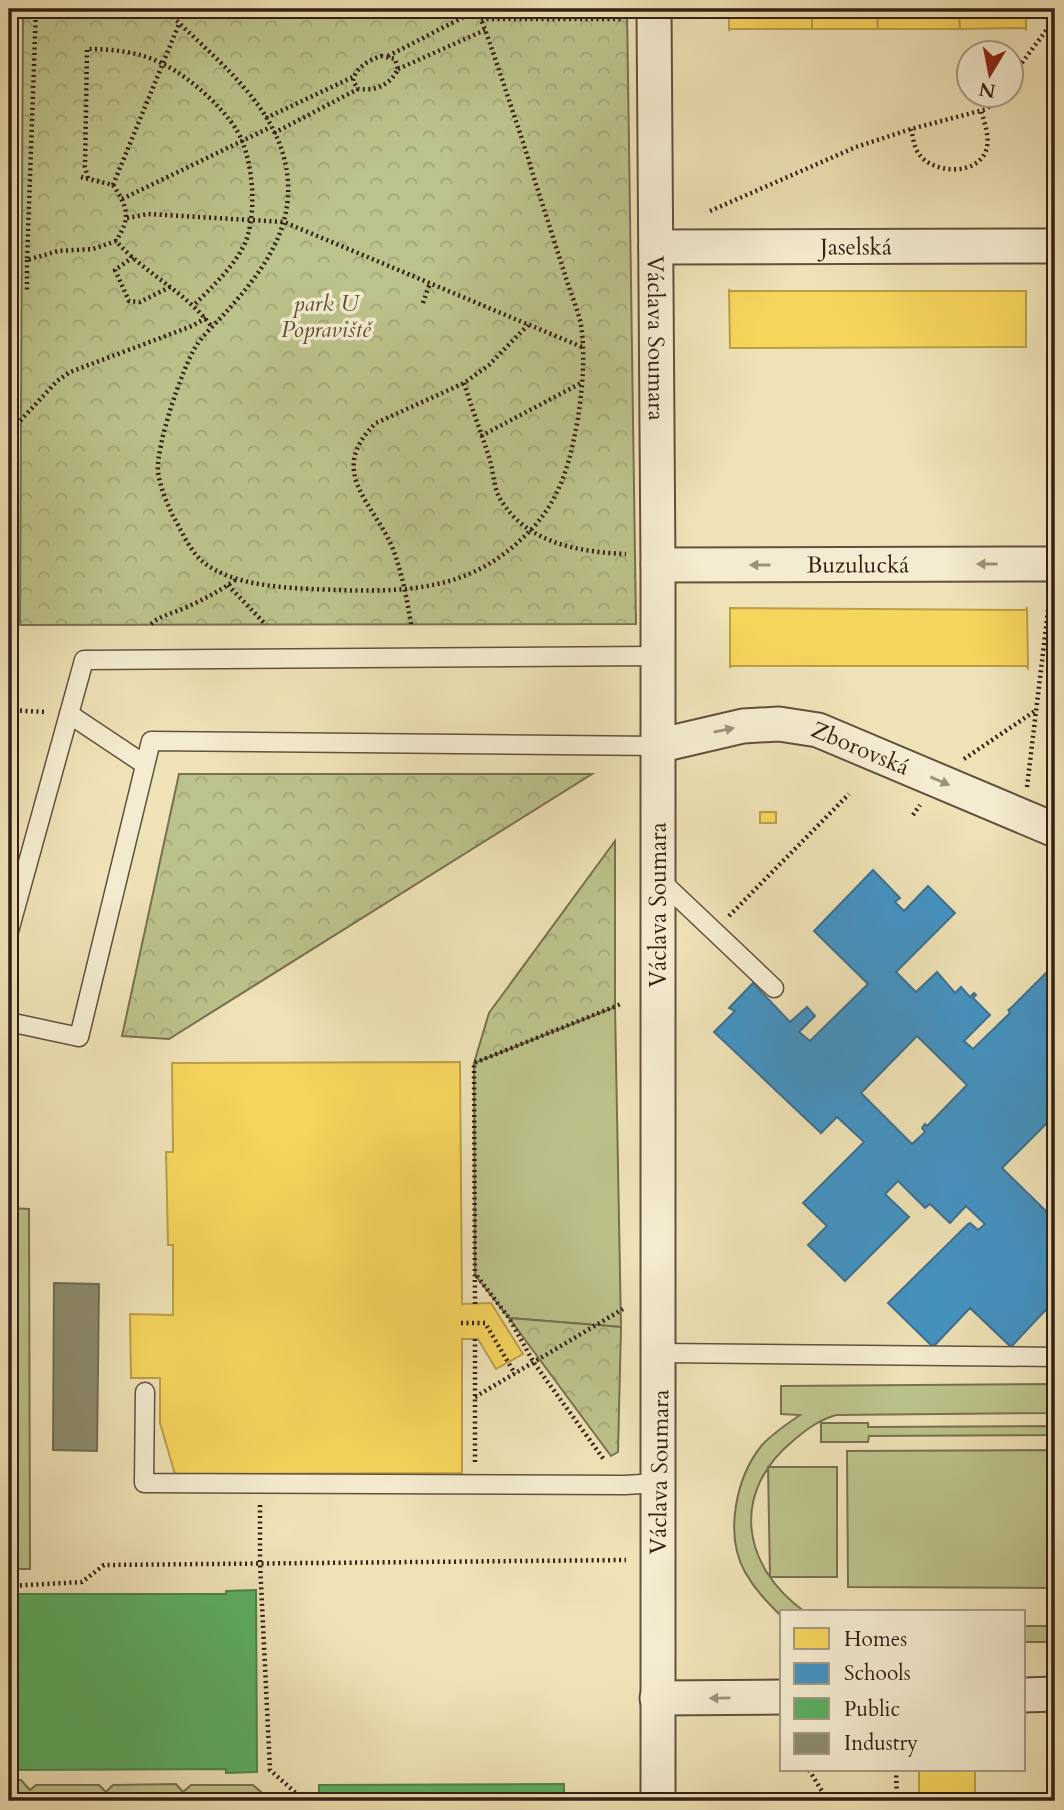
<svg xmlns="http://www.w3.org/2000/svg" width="1064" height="1810" font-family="Cardo,serif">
<defs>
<pattern id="park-crowns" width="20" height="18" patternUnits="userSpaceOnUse" patternTransform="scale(1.75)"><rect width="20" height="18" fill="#bcc28b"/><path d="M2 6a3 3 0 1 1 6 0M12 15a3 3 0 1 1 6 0" fill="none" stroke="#a2a677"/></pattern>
</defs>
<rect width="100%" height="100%" fill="#eee2b6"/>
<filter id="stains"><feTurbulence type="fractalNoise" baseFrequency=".00286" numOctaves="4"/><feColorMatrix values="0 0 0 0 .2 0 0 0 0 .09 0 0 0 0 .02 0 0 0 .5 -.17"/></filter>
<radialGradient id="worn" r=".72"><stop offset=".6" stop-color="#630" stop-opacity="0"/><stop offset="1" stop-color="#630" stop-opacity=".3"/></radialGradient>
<g fill="#bcc28b" stroke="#787050" stroke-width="2">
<path d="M 615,1007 L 621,1327 L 509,1318 L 475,1275 L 474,1063 Z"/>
<path d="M 9,1208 L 29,1209 L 30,1569 L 9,1569 Z"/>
<path d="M 1055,1384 L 1055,1413 L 836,1415 C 819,1420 807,1429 794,1440 C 730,1492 741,1566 805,1612 L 782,1612 L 782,1617 C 768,1603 755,1590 745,1572 C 724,1534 736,1477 762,1445 C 773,1433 787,1424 800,1415 L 781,1414 L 781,1386 Z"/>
<path d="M 821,1423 L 868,1423 L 868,1427 L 1055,1426 L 1055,1435 L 869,1436 L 868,1442 L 821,1442 Z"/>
<path d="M 1055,1450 L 1055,1588 L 848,1587 L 847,1451 Z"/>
<path d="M 768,1467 L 837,1467 L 837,1577 L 770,1577 Z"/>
<rect x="1024" y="1626" width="31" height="16"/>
<path d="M 9,1780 L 21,1780 L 30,1790 L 36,1785 L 99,1785 L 106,1792 L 113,1785 L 176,1784 L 183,1792 L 191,1785 L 253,1785 L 261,1792 L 261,1801 L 9,1801 Z"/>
</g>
<g fill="url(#park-crowns)" stroke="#787050" stroke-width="2">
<path d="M 23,9 L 627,9 L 636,624 L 20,625 Z"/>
<path d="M 179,774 L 592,774 L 169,1039 L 122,1036 Z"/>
<path d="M 615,841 L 615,1007 L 474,1063 L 489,1013 Z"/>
<path d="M 509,1318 L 621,1327 L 618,1452 L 611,1456 Z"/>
</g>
<g fill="#f6d55c" stroke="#bc9e47" stroke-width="2">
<path d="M 729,9 L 812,9 L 812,29 L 730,29 L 729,31 Z"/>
<path d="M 812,9 L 877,9 L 878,29 L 812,29 Z"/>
<path d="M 877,9 L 959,9 L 960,29 L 878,29 Z"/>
<path d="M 959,9 L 1026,9 L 1026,31 L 1026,28 L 960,29 Z"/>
<path d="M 729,289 L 730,291 L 1026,291 L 1026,347 L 730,348 L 730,349 Z"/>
<path d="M 1027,607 L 1028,668 L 1026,666 L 731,666 L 730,668 L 730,608 L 1026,610 Z"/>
<rect x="760" y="812" width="16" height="11"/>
<path d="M 460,1062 L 462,1304 L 491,1303 L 523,1354 L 496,1369 L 478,1339 L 462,1339 L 462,1473 L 175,1474 L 160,1423 L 160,1378 L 131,1378 L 130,1314 L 173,1315 L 173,1245 L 168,1245 L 166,1152 L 173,1152 L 172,1063 Z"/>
<rect x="919" y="1770" width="56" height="31"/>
</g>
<path fill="#4393c3" stroke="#3e708f" stroke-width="2" fill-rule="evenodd" d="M 873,870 L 900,898 L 895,902 L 904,911 L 928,886 L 955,913 L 896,972 L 916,992 L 937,972 L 955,993 L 961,987 L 970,997 L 974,993 L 976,995 L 973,998 L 990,1015 L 964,1041 L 973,1049 L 1010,1013 L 1008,1009 L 1009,1010 L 1053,966 L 1055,967 L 1055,1115 L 1002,1168 L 1055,1220 L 1055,1300 L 1011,1347 L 970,1308 L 933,1347 L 888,1303 L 968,1224 L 970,1223 L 978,1230 L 985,1224 L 966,1206 L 950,1223 L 930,1204 L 925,1208 L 898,1181 L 885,1194 L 909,1217 L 845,1281 L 808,1245 L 827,1226 L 803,1203 L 864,1142 L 837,1117 L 821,1133 L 714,1032 L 735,1011 L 729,1008 L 753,983 L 790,1022 L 807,1007 L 815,1016 L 799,1032 L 810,1041 L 868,984 L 814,931 ZM 917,1036 L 967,1085 L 927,1126 L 925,1124 L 922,1128 L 925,1132 L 912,1144 L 861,1093 Z"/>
<g fill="#5aae61" stroke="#4e834a" stroke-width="2">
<path d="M 256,1590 L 257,1772 L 226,1773 L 226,1769 L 9,1770 L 9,1594 L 226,1594 L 226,1591 Z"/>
<path d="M 564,1784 L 564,1801 L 319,1801 L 319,1785 Z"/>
</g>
<path fill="#8c8c6e" stroke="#716b54" stroke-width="2" d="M 54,1283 L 99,1284 L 97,1451 L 53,1450 Z"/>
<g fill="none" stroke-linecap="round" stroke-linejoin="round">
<g stroke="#62503e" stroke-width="21">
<g id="service">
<path d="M 69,714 L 144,764"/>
<path d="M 658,878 L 774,988"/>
<path d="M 9,931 L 84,660 L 657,656"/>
<path d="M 9,1022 L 79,1037 L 151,741 L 657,746"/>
<path d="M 660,1353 L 1055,1357"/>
<path d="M 145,1392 L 144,1483 L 625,1485 L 658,1483"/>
</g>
</g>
<g stroke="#62503e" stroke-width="37">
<g id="minor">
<path id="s1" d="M 654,9 L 658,565 L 658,1801"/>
<path id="s2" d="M 656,247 L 1055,246"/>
<path id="s3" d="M 658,565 L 1055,564"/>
<path id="s4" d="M 657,746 L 743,726 L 779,724 L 818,730 L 1055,830"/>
<path d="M 1024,1695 L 1055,1694"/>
<path d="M 657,1698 L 782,1697"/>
</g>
</g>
<g stroke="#331f16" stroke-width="4.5" stroke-dasharray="2 3.5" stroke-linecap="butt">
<path d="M 36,9 L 27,260 L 58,251 L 93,249 L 116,241 C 145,274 185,291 212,327"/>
<path d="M 165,9 C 212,58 283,106 288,182 C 291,234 260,274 227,311 C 217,322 204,334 196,346 C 182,369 156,445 158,472 C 160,487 167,503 173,516 C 181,530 190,551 202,561 C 235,589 297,588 337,590 C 394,592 453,591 501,556 C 554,517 567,480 578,418 C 582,391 585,362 582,333 C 581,316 572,298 567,281 C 556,247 545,212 534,178 C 523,140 510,104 498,67 C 491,47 485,27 476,9"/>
<path d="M 481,19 L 622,19"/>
<path d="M 381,56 L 395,59 L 398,69 C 390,85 376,91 358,89 L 353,81 C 355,68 369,60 381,56 Z"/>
<path d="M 388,56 L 477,10"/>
<path d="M 398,69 L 485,30"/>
<path d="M 1012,76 L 1054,20"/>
<path d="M 266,118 L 353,77"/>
<path d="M 911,129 C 913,137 914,148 919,154 C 932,173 974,176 985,153 C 991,140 985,124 981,111"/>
<path d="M 274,133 L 358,89"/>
<path d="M 81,177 L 113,185 C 128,207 131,218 116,241"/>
<path d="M 88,178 L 85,167 L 87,49 C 113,49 142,52 165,65 C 191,78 233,115 243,143 C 253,171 256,209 247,238 C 238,263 213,286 194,305"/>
<path d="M 113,185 L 179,24"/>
<path d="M 122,199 L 271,127"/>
<path d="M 710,211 L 856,147 L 911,129 L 987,109 L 998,94"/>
<path d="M 1050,214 L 1055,9"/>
<path d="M 127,218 L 148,214 L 284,222 L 582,347"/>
<path d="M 133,257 L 115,270 L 129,301 L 140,302 L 172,286"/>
<path d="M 27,260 L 27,290"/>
<path d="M 1050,276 L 1050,533"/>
<path d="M 423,303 L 430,283"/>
<path d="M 464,383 C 472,409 482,435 490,460 C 493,472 494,486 499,497 C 525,543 578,552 626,554"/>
<path d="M 9,433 L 57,381 L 70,372 L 192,326 L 206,318"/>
<path d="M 481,436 L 583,382"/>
<path d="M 228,585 L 266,625"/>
<path d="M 151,624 C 161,615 174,613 187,607 C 205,599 221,590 237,579"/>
<path d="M 411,624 C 407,599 402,573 393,549 C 375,504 325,472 376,423 L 464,383 L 489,365 L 528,325"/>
<path d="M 9,710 L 46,712"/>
<path d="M 964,759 L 1035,711"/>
<path d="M 1027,787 L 1050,594"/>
<path d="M 913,815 L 920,805"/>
<path d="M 729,916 L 849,794"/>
<path d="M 477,1276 L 509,1318 L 534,1363 L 605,1461"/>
<path d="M 475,1304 L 474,1063 L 621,1004"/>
<path d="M 461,1323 L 485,1323 L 515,1374"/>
<path d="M 475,1339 L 475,1462"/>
<path d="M 475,1397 L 623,1309"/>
<path d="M 260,1505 L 260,1563 L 270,1770 L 297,1794 L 298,1801"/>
<path d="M 9,1586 L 82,1582 L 104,1565 L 626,1560"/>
<path d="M 809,1770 L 828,1801"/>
<path d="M 896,1770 L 897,1801"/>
</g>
<use href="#service" stroke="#f4ecd0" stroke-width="18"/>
<use href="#minor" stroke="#f4ecd0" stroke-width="33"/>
</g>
<defs><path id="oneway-solid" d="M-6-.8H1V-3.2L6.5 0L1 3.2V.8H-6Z" transform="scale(1.75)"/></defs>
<g fill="#9d907c">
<use href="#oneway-solid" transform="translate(987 564) rotate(180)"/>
<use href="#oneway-solid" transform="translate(760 565) rotate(180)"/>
<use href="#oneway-solid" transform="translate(724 730) rotate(-12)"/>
<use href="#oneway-solid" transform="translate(940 781) rotate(23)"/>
<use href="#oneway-solid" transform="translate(720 1698) rotate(179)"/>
</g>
<g text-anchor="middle" stroke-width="7" stroke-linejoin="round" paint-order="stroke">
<g font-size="23" fill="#331f16" stroke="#f4ecd0">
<text dy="8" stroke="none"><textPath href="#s2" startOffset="200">Jaselská</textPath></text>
<text dy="8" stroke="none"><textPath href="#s1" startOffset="329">Václava Soumara</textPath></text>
<text dy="8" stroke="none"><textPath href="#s3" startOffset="200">Buzulucká</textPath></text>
<text dy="8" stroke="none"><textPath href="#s4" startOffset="210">Zborovská</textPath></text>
<text transform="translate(658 905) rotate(-90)" y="8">Václava Soumara</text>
<text transform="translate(659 1472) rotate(-89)" y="8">Václava Soumara</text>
</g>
<g font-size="23" font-style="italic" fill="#5c5039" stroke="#f4ecd0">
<text x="326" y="311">park U<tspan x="326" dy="26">Popraviště</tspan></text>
</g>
</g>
<rect width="1064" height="1810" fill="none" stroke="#eee2b6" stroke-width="35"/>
<rect x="10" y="10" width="1043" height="1789" fill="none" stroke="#331f16" stroke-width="3.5"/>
<rect x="18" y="18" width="1029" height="1775" fill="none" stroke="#331f16" stroke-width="2"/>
<rect x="780" y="1610" width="245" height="161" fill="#f4ecd0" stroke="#a79a86" stroke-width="2"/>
<rect x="794" y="1628" width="35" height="21" fill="#f6d55c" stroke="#a79a86" stroke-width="2"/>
<text x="844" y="1646" font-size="21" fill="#331f16">Homes</text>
<rect x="794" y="1663" width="35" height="21" fill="#4393c3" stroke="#a79a86" stroke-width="2"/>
<text x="844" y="1680" font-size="21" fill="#331f16">Schools</text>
<rect x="794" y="1698" width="35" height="21" fill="#5aae61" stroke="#a79a86" stroke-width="2"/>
<text x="844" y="1716" font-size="21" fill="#331f16">Public</text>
<rect x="794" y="1733" width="35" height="21" fill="#8c8c6e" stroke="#a79a86" stroke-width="2"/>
<text x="844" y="1750" font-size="21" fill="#331f16">Industry</text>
<g transform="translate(990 74) rotate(190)"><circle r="33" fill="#f4ecd0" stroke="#a79a86" stroke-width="2"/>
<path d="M0-5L12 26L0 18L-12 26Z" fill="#8f2418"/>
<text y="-10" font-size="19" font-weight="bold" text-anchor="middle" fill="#331f16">N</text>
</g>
<rect width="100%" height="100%" filter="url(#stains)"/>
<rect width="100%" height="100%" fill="url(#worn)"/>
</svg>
